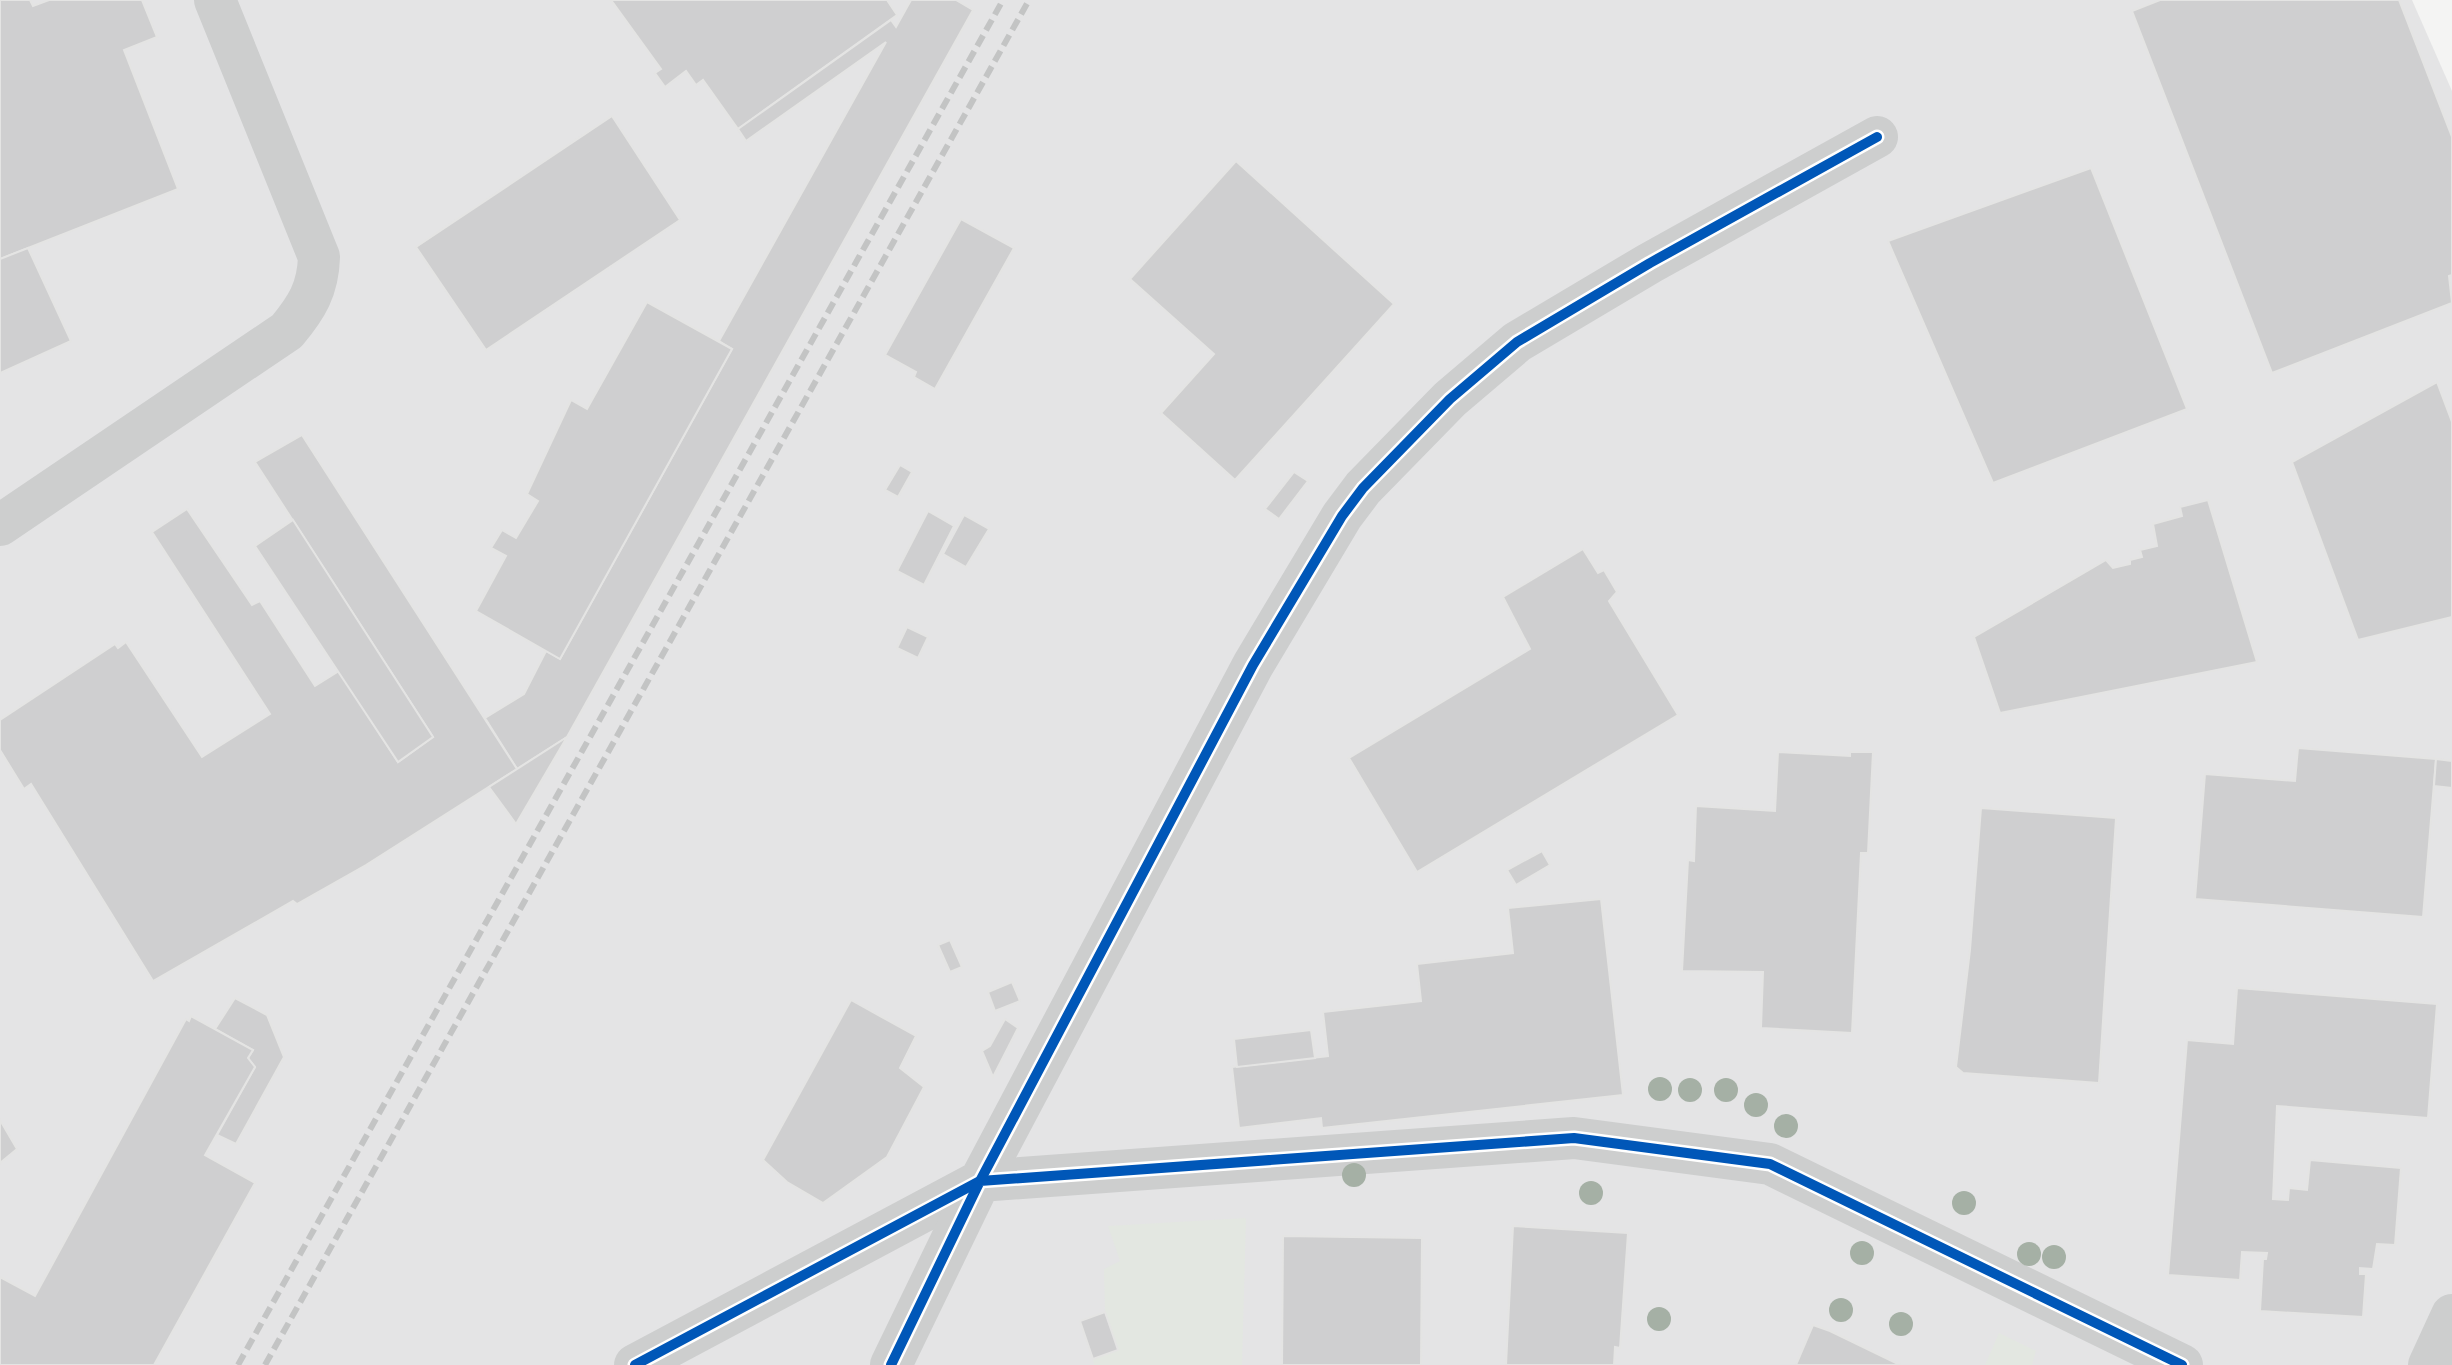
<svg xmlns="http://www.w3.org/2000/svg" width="2452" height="1365" font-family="'PT Sans',sans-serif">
<rect width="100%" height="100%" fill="#f4f4f3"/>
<path fill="#e4e4e5" d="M 0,0 L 2412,0 L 2452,91 L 2452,1365 L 0,1365 Z"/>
<g fill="#e3e7e1">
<path d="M 1246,1218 L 1242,1365 L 1094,1365 L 1093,1359 L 1118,1349 L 1105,1312 L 1104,1269 L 1120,1261 L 1108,1226 Z"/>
<path d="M 1999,1333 L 2036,1351 L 2032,1365 L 1985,1365 Z"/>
</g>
<g fill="#cfcfd0" stroke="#e4e4e3" stroke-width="2">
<path d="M 0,0 L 30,0 L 33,6 L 49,0 L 142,0 L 157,37 L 124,50 L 178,189 L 0,259 Z"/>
<path d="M 611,0 L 887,0 L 897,15 L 738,129 L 703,80 L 696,85 L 686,71 L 665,87 L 655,73 L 661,69 Z"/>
<path d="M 911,0 L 956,0 L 973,10 L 567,737 L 517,769 L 485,718 L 524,694 L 546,651 L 560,659 L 732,349 L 719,341 L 886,42 L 746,141 L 738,129 L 891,20 L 896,27 Z"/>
<path d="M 2160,0 L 2399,0 L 2452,137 L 2452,275 L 2449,276 L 2452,303 L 2272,373 L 2132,11 Z"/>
<path d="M 612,116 L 680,220 L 486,350 L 416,247 Z"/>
<path d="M 1236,161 L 1394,304 L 1235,480 L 1161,413 L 1214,354 L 1130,279 Z"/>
<path d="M 2091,168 L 2187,409 L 1993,483 L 1888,241 Z"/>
<path d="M 961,219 L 1014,248 L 935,389 L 914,377 L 916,372 L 885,355 Z"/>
<path d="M 28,248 L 71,341 L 0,373 L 0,259 Z"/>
<path d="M 647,302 L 732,349 L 560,659 L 476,611 L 506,556 L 491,548 L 502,530 L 516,538 L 538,501 L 527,494 L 571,400 L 587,409 Z"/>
<path d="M 2437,382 L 2452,422 L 2452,617 L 2358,640 L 2292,462 Z"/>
<path d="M 302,435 L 517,769 L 366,865 L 297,904 L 293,901 L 153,981 L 31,784 L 24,789 L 0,750 L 0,720 L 115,644 L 118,648 L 126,642 L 202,757 L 270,714 L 152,532 L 187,509 L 252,605 L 260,601 L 315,686 L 339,671 L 398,762 L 433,737 L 255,462 Z"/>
<path d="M 900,465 L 912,472 L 898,497 L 885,490 Z"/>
<path d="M 1294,472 L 1308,481 L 1279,519 L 1265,509 Z"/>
<path d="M 2208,500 L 2257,662 L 2000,713 L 1974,637 L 2106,560 L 2113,568 L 2130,564 L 2130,560 L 2142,557 L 2140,550 L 2157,546 L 2153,524 L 2182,516 L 2180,507 Z"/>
<path d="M 928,511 L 954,526 L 924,585 L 897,571 Z"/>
<path d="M 964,515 L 989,529 L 966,567 L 943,554 Z"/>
<path d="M 293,520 L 433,737 L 398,762 L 255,546 Z"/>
<path d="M 1583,549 L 1598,573 L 1604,570 L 1617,592 L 1609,601 L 1678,715 L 1417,872 L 1349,758 L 1530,649 L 1503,597 Z"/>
<path d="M 907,627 L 928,637 L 918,658 L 897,648 Z"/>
<path d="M 567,737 L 516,824 L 489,787 Z"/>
<path d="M 2298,748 L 2436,759 L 2423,917 L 2195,899 L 2205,774 L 2295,781 Z"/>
<path d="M 1778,752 L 1850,756 L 1850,752 L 1873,752 L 1868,853 L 1861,853 L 1852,1033 L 1761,1028 L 1763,972 L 1682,971 L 1688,860 L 1694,861 L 1696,806 L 1775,811 Z"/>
<path d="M 2436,759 L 2452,761 L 2452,788 L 2434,786 Z"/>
<path d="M 1981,808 L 2116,818 L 2099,1083 L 1963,1073 L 1956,1067 L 1970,950 Z"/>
<path d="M 1542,851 L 1550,865 L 1516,885 L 1507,870 Z"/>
<path d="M 1601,899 L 1623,1095 L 1322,1128 L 1321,1118 L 1239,1128 L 1232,1067 L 1328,1056 L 1323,1012 L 1421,1001 L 1417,964 L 1513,953 L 1508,908 Z"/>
<path d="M 950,940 L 962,967 L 950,972 L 938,945 Z"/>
<path d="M 1012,982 L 1020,1001 L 995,1011 L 988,992 Z"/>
<path d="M 2237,988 L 2437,1004 L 2428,1118 L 2277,1106 L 2273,1199 L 2288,1200 L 2289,1188 L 2307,1190 L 2310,1160 L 2401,1168 L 2395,1245 L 2377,1244 L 2373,1269 L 2360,1268 L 2360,1274 L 2366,1274 L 2363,1317 L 2260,1311 L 2263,1259 L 2266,1259 L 2267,1253 L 2242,1252 L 2240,1280 L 2168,1275 L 2187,1040 L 2233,1044 Z"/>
<path d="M 235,998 L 267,1015 L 284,1057 L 236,1144 L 217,1135 L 255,1067 L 248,1058 L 253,1050 L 215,1029 Z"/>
<path d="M 851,1000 L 916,1036 L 900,1068 L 924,1087 L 887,1157 L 823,1203 L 787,1182 L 763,1160 Z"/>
<path d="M 191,1016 L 253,1050 L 248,1058 L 255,1067 L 205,1155 L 255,1183 L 154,1365 L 0,1365 L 0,1277 L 35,1296 L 186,1019 L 189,1021 Z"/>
<path d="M 1005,1019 L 1018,1028 L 993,1077 L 982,1051 L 990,1046 Z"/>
<path d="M 1311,1030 L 1315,1058 L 1237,1067 L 1234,1039 Z"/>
<path d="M 0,1120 L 17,1149 L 0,1163 Z"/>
<path d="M 1513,1226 L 1628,1233 L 1620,1348 L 1615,1347 L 1614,1365 L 1506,1365 Z"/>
<path d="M 1283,1236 L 1422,1238 L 1421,1365 L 1282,1365 Z"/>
<path d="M 1105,1312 L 1118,1350 L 1093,1359 L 1080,1321 Z"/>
<path d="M 1813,1325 L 1830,1331 L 1900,1365 L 1796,1365 Z"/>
</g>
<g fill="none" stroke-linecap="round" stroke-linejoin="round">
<g stroke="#cdcece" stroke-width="42">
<path d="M 0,525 L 287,331 C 307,307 318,289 319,257 L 215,0"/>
<path d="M 635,1365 L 980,1181 L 1253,665 L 1342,516 L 1363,488 L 1450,399 L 1517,342 L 1650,263 L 1877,137"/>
<path d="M 891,1365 L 980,1181 L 1574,1138 L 1770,1164 L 2182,1365"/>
<path d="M 2429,1365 L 2452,1315"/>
</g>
<g stroke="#c3c4c4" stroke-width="6" stroke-dasharray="12 6" stroke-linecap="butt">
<path d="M 238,1365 L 1003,0"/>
<path d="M 265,1365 L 1029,0"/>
</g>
<g stroke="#fff" stroke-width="15">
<g id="cycleway">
<path d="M 635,1365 L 980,1181 L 1253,665 L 1342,516 L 1363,488 L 1450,399 L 1517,342 L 1650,263 L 1877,137"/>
<path d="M 891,1365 L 980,1181 L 1574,1138 L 1770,1164 L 2182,1365"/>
</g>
</g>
<use href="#cycleway" stroke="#0057b8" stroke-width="10"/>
</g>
<g fill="#a5b0a5">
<circle cx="1660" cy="1089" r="12"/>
<circle cx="1690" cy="1090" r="12"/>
<circle cx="1726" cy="1090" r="12"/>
<circle cx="1756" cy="1105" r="12"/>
<circle cx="1786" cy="1126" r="12"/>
<circle cx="1354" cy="1175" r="12"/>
<circle cx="1591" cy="1193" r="12"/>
<circle cx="1964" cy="1203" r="12"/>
<circle cx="1862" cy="1253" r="12"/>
<circle cx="2029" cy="1254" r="12"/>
<circle cx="2054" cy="1257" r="12"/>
<circle cx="1841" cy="1310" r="12"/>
<circle cx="1659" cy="1319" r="12"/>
<circle cx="1901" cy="1324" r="12"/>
</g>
</svg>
